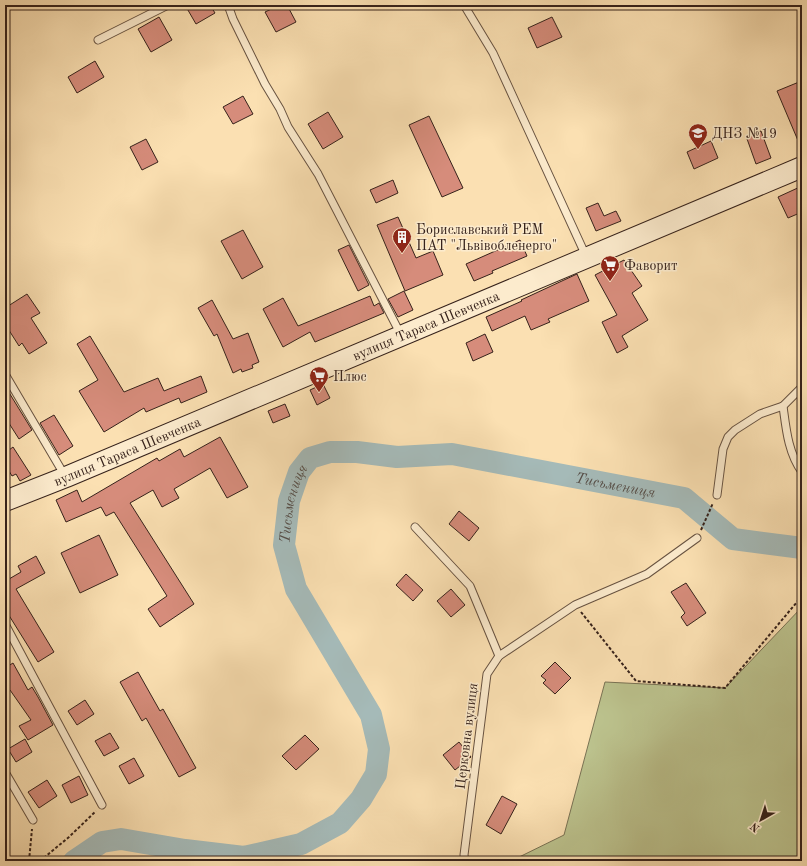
<svg xmlns="http://www.w3.org/2000/svg" width="807" height="866" font-family="'Old Standard TT',serif">
<rect width="100%" height="100%" fill="#fbe0b2"/>
<filter id="stains"><feTurbulence type="fractalNoise" baseFrequency=".005" numOctaves="4"/><feColorMatrix values="0 0 0 0 .2 0 0 0 0 .09 0 0 0 0 .02 0 0 0 .5 -.17"/></filter>
<radialGradient id="worn" r=".72"><stop offset=".6" stop-color="#630" stop-opacity="0"/><stop offset="1" stop-color="#630" stop-opacity=".3"/></radialGradient>
<path fill="#bcc38e" stroke="#797254" d="M 802,607 L 802,861 L 511,861 L 564,835 L 605,682 L 725,688 Z"/>
<g fill="none" stroke-linecap="round" stroke-linejoin="round">
<path stroke="#a5bab8" stroke-width="22" id="s1" d="M 74,861 L 102,842 L 121,839 L 185,850 L 244,857 L 301,844 L 340,823 L 361,799 L 376,774 L 379,749 L 371,715 L 296,589 L 284,545 L 289,501 L 299,472 L 310,458 L 330,452 L 357,452 L 397,457 L 452,454 L 684,498 L 733,539 L 802,548"/>
</g>
<g fill="#d68c7b" stroke="#36221b">
<path d="M 185,5 L 210,5 L 215,13 L 196,24 Z"/>
<path d="M 280,5 L 287,5 L 296,22 L 276,32 L 265,12 Z"/>
<path d="M 159,17 L 172,40 L 151,52 L 138,29 Z"/>
<path d="M 552,17 L 562,37 L 537,48 L 528,28 Z"/>
<path d="M 95,61 L 104,77 L 77,93 L 68,77 Z"/>
<path d="M 799,82 L 802,89 L 802,150 L 777,91 Z"/>
<path d="M 243,96 L 253,114 L 233,124 L 223,107 Z"/>
<path d="M 328,112 L 343,137 L 323,149 L 308,124 Z"/>
<path d="M 429,116 L 463,188 L 442,197 L 409,125 Z"/>
<path d="M 761,131 L 771,158 L 756,164 L 746,136 Z"/>
<path d="M 146,139 L 158,162 L 142,170 L 130,147 Z"/>
<path d="M 711,141 L 718,158 L 694,169 L 687,152 Z"/>
<path d="M 393,180 L 398,193 L 376,203 L 370,190 Z"/>
<path d="M 802,186 L 802,212 L 788,218 L 778,197 Z"/>
<path d="M 598,203 L 604,216 L 616,211 L 621,221 L 596,231 L 586,208 Z"/>
<path d="M 398,217 L 416,258 L 433,251 L 443,275 L 405,291 L 377,225 Z"/>
<path d="M 243,230 L 263,267 L 242,279 L 221,241 Z"/>
<path d="M 520,240 L 527,256 L 492,271 L 493,273 L 474,281 L 466,264 Z"/>
<path d="M 349,245 L 369,285 L 358,291 L 338,250 Z"/>
<path d="M 624,260 L 642,286 L 632,293 L 648,320 L 622,336 L 628,347 L 617,353 L 602,322 L 617,315 L 595,275 Z"/>
<path d="M 577,274 L 589,301 L 548,319 L 550,322 L 531,330 L 525,316 L 492,331 L 486,317 L 522,301 L 521,300 Z"/>
<path d="M 404,291 L 413,310 L 398,317 L 388,299 Z"/>
<path d="M 27,294 L 40,313 L 31,318 L 47,343 L 29,354 L 22,343 L 19,346 L 5,324 L 5,308 Z"/>
<path d="M 370,296 L 374,306 L 379,303 L 384,313 L 315,342 L 310,332 L 283,347 L 263,309 L 283,298 L 298,326 Z"/>
<path d="M 212,300 L 233,339 L 248,333 L 259,362 L 252,365 L 253,368 L 242,372 L 241,369 L 233,373 L 217,334 L 214,336 L 198,308 Z"/>
<path d="M 485,334 L 493,352 L 473,361 L 466,343 Z"/>
<path d="M 90,336 L 124,392 L 158,378 L 164,391 L 201,376 L 207,392 L 181,403 L 179,398 L 146,412 L 144,408 L 104,432 L 79,391 L 98,380 L 77,344 Z"/>
<path d="M 323,384 L 330,398 L 317,405 L 310,390 Z"/>
<path d="M 5,386 L 32,430 L 19,439 L 5,417 Z"/>
<path d="M 285,404 L 290,416 L 273,423 L 268,411 Z"/>
<path d="M 54,415 L 73,446 L 59,455 L 40,423 Z"/>
<path d="M 220,437 L 248,487 L 227,498 L 210,468 L 174,489 L 179,498 L 162,507 L 153,490 L 130,503 L 194,604 L 160,627 L 148,609 L 167,596 L 114,512 L 106,516 L 101,507 L 66,522 L 56,500 L 77,490 L 82,502 L 157,458 L 159,461 L 180,449 L 184,457 Z"/>
<path d="M 13,447 L 31,475 L 20,481 L 16,474 L 12,476 L 6,466 L 9,464 L 5,457 L 5,453 Z"/>
<path d="M 459,511 L 479,528 L 469,541 L 449,524 Z"/>
<path d="M 99,535 L 118,575 L 80,593 L 61,553 Z"/>
<path d="M 36,556 L 45,573 L 16,589 L 54,652 L 38,662 L 5,609 L 5,572 L 9,579 L 21,572 L 18,566 Z"/>
<path d="M 406,574 L 423,590 L 413,601 L 396,585 Z"/>
<path d="M 686,583 L 706,613 L 687,626 L 681,617 L 685,613 L 671,592 Z"/>
<path d="M 451,589 L 465,605 L 451,617 L 437,601 Z"/>
<path d="M 555,662 L 571,678 L 555,694 L 543,683 L 546,680 L 541,676 Z"/>
<path d="M 13,663 L 28,690 L 32,687 L 38,697 L 53,725 L 28,740 L 19,726 L 31,720 L 10,690 L 5,693 L 5,668 Z"/>
<path d="M 138,672 L 160,711 L 163,709 L 196,768 L 179,777 L 146,718 L 142,721 L 120,682 Z"/>
<path d="M 85,700 L 94,714 L 77,725 L 68,711 Z"/>
<path d="M 110,733 L 119,748 L 104,756 L 95,741 Z"/>
<path d="M 305,735 L 319,749 L 296,770 L 282,756 Z"/>
<path d="M 25,739 L 32,752 L 16,762 L 8,749 Z"/>
<path d="M 459,742 L 471,757 L 455,770 L 443,755 Z"/>
<path d="M 134,758 L 144,776 L 129,784 L 119,766 Z"/>
<path d="M 79,776 L 88,795 L 71,803 L 62,785 Z"/>
<path d="M 47,780 L 57,796 L 39,808 L 28,792 Z"/>
<path d="M 502,796 L 517,804 L 501,834 L 486,825 Z"/>
</g>
<g fill="none" stroke-linecap="round" stroke-linejoin="round">
<g stroke="#675241" stroke-width="9">
<g id="service">
<path d="M 228,5 L 233,19 L 265,84 L 280,109 L 288,127 L 318,174 L 401,335"/>
<path d="M 464,5 L 493,53 L 586,256"/>
<path d="M 98,40 L 168,5"/>
<path d="M 5,374 L 65,476"/>
<path d="M 783,406 C 786,428 788,453 802,472"/>
<path d="M 717,495 L 723,449 L 728,437 L 735,430 L 760,414 L 783,406 L 802,387"/>
<path d="M 415,527 L 470,586 L 499,656"/>
<path d="M 5,624 L 102,805"/>
<path d="M 5,772 L 33,820"/>
<path d="M 465,861 L 464,855 L 487,674 L 499,656 L 575,605 L 647,574 L 697,538"/>
</g>
</g>
<g stroke="#36221b" stroke-width="22">
<g id="secondary">
<path id="s2" d="M 5,501 L 66,477 L 802,167"/>
</g>
</g>
<g stroke="#36221b" stroke-width="2" stroke-dasharray="3 2" stroke-linecap="butt">
<path d="M 701,530 L 713,503"/>
<path d="M 581,612 L 636,681 L 725,688 L 802,596"/>
<path d="M 29,861 L 32,829"/>
<path d="M 40,861 L 69,837 L 96,811"/>
</g>
<use href="#service" stroke="#fcebcd" stroke-width="7"/>
<use href="#secondary" stroke="#fcebcd" stroke-width="20"/>
</g>
<defs>
<g id="school-pin" transform="scale(1)"><path d="M0 17L-7.5 6A9.5 9.5 0 1 1 7.5 6Z" fill="#8f2418" stroke="#fcebcd"/><path d="M0-5L7-2L0 1L-7-2ZM-4 1L0 2.5L4 1V4Q0 6-4 4Z" fill="#fff"/></g>
<g id="building-pin" transform="scale(1)"><path d="M0 17L-7.5 6A9.5 9.5 0 1 1 7.5 6Z" fill="#8f2418" stroke="#fcebcd"/><path d="M-4-6H4V6H1V3H-1V6H-4ZM-2.5-4.3h1.7v1.8h-1.7ZM.8-4.3h1.7v1.8H.8ZM-2.5-1h1.7V.8h-1.7ZM.8-1h1.7V.8H.8Z" fill="#fff"/></g>
<g id="supermarket-pin" transform="scale(1)"><path d="M0 17L-7.5 6A9.5 9.5 0 1 1 7.5 6Z" fill="#8f2418" stroke="#fcebcd"/><path d="M-6-5.5h2.5l.6 2H6L4.5 2H-2.5L-4.4-4H-6ZM-1.5 3.2a1.3 1.3 0 1 0 .1 0ZM3 3.2a1.3 1.3 0 1 0 .1 0Z" fill="#fff"/></g>
</defs>
<g fill-rule="evenodd">
<use href="#school-pin" x="698" y="133"/>
<use href="#building-pin" x="402" y="237"/>
<use href="#supermarket-pin" x="610" y="265"/>
<use href="#supermarket-pin" x="319" y="376"/>
</g>
<g text-anchor="middle" stroke-width="3" stroke-linejoin="round" paint-order="stroke">
<g font-size="14" fill="#36221b" stroke="#fcebcd" text-anchor="start">
<text x="712" y="138">ДНЗ №19</text>
<text x="416" y="234">Бориславський РЕМ<tspan x="416" dy="16">ПАТ "Львівобленерго"</tspan></text>
<text x="624" y="270">Фаворит</text>
<text x="333" y="381">Плюс</text>
</g>
<g font-size="14" fill="#36221b" stroke="#fcebcd">
<text dy="5" stroke="none"><textPath href="#s2" startOffset="456">вулиця Тараса Шевченка</textPath></text>
<text dy="5" stroke="none"><textPath href="#s2" startOffset="132">вулиця Тараса Шевченка</textPath></text>
<text transform="translate(466 736) rotate(-83)" y="5">Церковна вулиця</text>
</g>
<g font-size="15" font-style="italic" fill="#57504a" stroke="#fcebcd">
<text dy="5" stroke="none"><textPath href="#s1" startOffset="996">Тисьмениця</textPath></text>
<text dy="5" stroke="none"><textPath href="#s1" startOffset="636">Тисьмениця</textPath></text>
</g>
</g>
<rect width="807" height="866" fill="none" stroke="#fbe0b2" stroke-width="20"/>
<rect x="6" y="6" width="795" height="854" fill="none" stroke="#36221b" stroke-width="2"/>
<rect x="10" y="10" width="787" height="846" fill="none" stroke="#36221b"/>
<g transform="translate(761 820) rotate(219)" stroke="#fcebcd" stroke-width="3" paint-order="stroke">
<path d="M0-3L7 15L0 10L-7 15Z" fill="#36221b"/>
<text y="-6" font-size="11" font-weight="bold" text-anchor="middle" fill="#36221b">N</text>
</g>
<rect width="100%" height="100%" filter="url(#stains)"/>
<rect width="100%" height="100%" fill="url(#worn)"/>
</svg>
